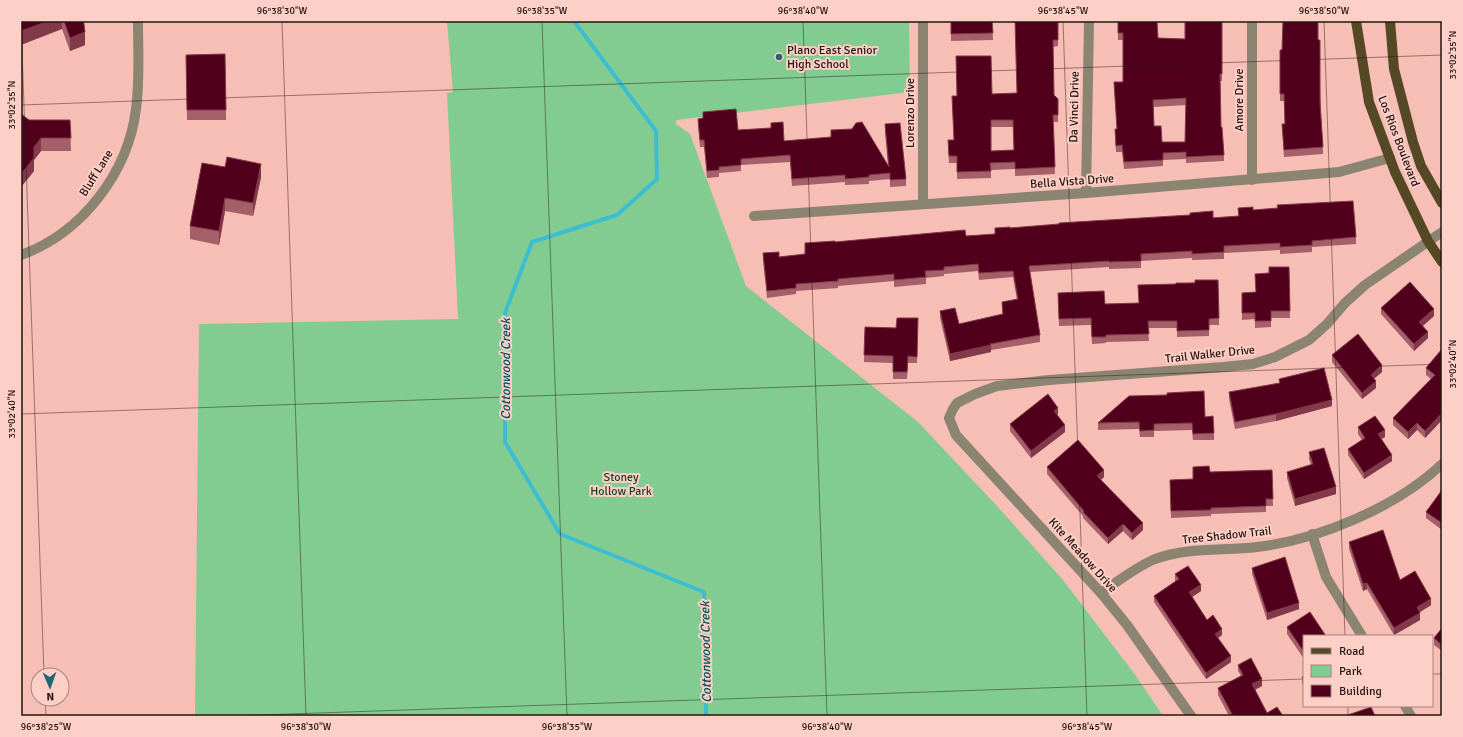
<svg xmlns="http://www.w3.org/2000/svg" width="1463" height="737" font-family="Signika,sans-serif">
<rect width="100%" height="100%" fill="#f6beb5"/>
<path fill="#82cc91" d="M 447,21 L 909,21 L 910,92 L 676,120 L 676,124 L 690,134 L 746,286 L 918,422 L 997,506 L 1063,580 L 1136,676 L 1163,716 L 195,716 L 199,324 L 458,319 L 447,93 L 453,92 Z"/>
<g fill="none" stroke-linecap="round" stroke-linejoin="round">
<path stroke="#3fbdd0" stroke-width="4" d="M 574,21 L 656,131 L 657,179 L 617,215 L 532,242 L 505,313 L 505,442 L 560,534 L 704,592 L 706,716"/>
<g stroke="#8b8471" stroke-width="10">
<path d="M 923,21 L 923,204"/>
<path d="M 1252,21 L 1252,180"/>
<path d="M 1086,193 L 1089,21"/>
<path d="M 754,216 L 1086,193 L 1339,172 L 1390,158"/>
<path d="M 21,255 C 82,233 128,173 136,109 C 140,80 138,50 138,21"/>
<path d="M 1312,534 L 1326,577 L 1362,636"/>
<path d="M 1101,593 C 1118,581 1136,567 1155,559 C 1187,547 1223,551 1257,547 C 1318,540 1397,507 1442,464"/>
<path d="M 1405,706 L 1411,716"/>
<path d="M 1191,716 L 1127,625 L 1101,593 L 956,435 L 949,418 L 953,409 L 957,403 L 975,394 L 997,386 L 1049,380 L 1223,367 L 1253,364 L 1275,357 L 1309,340 L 1327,324 L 1345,303 L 1365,285 L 1442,232"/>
</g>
<g stroke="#554824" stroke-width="10">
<path d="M 1356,21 L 1369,102 L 1395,172 L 1428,241 L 1442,262"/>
<path d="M 1390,21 L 1394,69 L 1413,142 L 1421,166 L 1442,203"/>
</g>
</g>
<g fill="#a45f68" fill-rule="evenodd">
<path d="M 21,21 L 83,21 L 85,45 L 70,51 L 62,29 Z"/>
<path d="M 951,21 L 992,21 L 993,40 L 951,41 Z"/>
<path d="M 1058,21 L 1058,46 L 1053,47 L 1054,95 L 1058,115 L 1058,122 L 1053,122 L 1055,174 L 1015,176 L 1015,169 L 991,170 L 991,178 L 957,179 L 957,163 L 949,163 L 948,147 L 953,140 L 992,94 L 1017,93 ZM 991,127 L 1013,127 L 1014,150 L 991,151 Z"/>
<path d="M 1118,21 L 1158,38 L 1185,39 L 1222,21 L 1222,81 L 1220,81 L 1221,127 L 1224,155 L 1224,161 L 1186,163 L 1186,159 L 1163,160 L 1163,166 L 1124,169 L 1122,152 L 1116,152 L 1115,136 L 1115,129 L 1117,129 L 1114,82 L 1123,82 L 1123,40 L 1118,40 ZM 1186,105 L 1185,142 L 1162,142 L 1154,126 L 1153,107 Z"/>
<path d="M 1318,40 L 1323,154 L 1284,157 L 1282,124 L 1285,124 L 1284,101 L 1280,101 L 1280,89 L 1282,50 Z"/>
<path d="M 225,54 L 226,120 L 187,120 L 186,55 Z"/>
<path d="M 703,112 L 738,130 L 771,128 L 771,123 L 784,141 L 831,137 L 831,130 L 888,166 L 885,131 L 885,124 L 906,179 L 906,186 L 890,187 L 890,179 L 869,181 L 869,184 L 845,185 L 845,182 L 792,186 L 790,162 L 741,165 L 741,171 L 719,173 L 719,177 L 707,178 L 704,147 L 700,147 L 698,125 L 698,119 L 703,118 Z"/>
<path d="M 21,114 L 29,120 L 70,120 L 71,151 L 41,151 L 34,160 L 34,171 L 21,187 Z"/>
<path d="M 202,163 L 261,177 L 253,216 L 225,211 L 219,245 L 190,239 L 190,226 Z"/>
<path d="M 1238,208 L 1253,210 L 1356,237 L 1356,244 L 1312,247 L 1312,252 L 1280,254 L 1280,250 L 1224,253 L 1224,259 L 1192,260 L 1192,258 L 1141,261 L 1141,268 L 1109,269 L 1109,267 L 1030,272 L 1040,335 L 1040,342 L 991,350 L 991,352 L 950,361 L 940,318 L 940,311 L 959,324 L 1002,314 L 1002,302 L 1017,300 L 1013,277 L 979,280 L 978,271 L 944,274 L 944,276 L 926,278 L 926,284 L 894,287 L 894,281 L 838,286 L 838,288 L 796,291 L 796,294 L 767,298 L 763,260 L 763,253 L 779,257 L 805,254 L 805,243 L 835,242 L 966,236 L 995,234 L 995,228 L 1010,228 L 1238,216 Z"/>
<path d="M 1289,267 L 1290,318 L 1271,318 L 1271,327 L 1255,328 L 1255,319 L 1242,320 L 1242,293 L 1256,292 L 1269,273 Z"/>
<path d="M 1218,280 L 1219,325 L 1209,325 L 1209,336 L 1177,337 L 1177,328 L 1148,328 L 1149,341 L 1106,342 L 1106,343 L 1092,344 L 1091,325 L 1059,326 L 1058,293 L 1105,304 L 1139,303 L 1176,284 Z"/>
<path d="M 1381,308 L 1434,316 L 1423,326 L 1428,338 L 1414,351 L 1381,314 Z"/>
<path d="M 918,318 L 917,363 L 908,363 L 907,379 L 893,379 L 893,363 L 864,362 L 865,327 L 896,328 Z"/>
<path d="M 1442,349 L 1442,420 L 1425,438 L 1417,430 L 1408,439 L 1393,425 L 1393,418 L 1431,379 L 1426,375 L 1426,368 Z"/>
<path d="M 1332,355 L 1382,372 L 1374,379 L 1376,388 L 1362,399 L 1332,362 Z"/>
<path d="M 1279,379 L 1332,406 L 1276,421 L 1235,429 L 1229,399 L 1229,392 L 1279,383 Z"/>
<path d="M 1058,414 L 1057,415 L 1065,432 L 1031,458 L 1010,431 L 1010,424 Z"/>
<path d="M 1205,417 L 1214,433 L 1214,440 L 1193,440 L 1192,430 L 1154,431 L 1154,437 L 1140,437 L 1139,429 L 1098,430 L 1098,423 Z"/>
<path d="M 1358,427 L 1385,437 L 1381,439 L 1392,461 L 1364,479 L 1348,455 L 1348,449 L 1362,440 L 1358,434 Z"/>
<path d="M 1309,452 L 1336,494 L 1295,506 L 1287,478 L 1287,472 L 1311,465 L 1309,459 Z"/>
<path d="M 1047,467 L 1104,477 L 1101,480 L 1143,530 L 1132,540 L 1123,531 L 1108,544 L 1083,518 L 1083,516 L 1047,474 Z"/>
<path d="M 1272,470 L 1273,506 L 1266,506 L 1266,512 L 1211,514 L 1211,516 L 1171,518 L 1170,480 L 1193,479 L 1210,472 Z"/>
<path d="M 1442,490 L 1442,530 L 1426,518 L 1426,512 Z"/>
<path d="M 1349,542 L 1400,580 L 1431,605 L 1420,612 L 1420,620 L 1394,635 L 1367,589 L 1363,591 L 1349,549 Z"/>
<path d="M 1252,568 L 1299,609 L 1267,620 L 1252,574 Z"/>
<path d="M 1175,574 L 1201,591 L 1192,597 L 1207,620 L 1222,635 L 1218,638 L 1231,662 L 1206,679 L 1154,602 L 1154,596 L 1176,581 L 1175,581 Z"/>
<path d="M 1287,627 L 1304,636 L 1304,659 L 1287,634 Z"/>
<path d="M 1442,628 L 1442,651 L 1434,645 L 1434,638 Z"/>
<path d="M 1238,665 L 1262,686 L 1255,690 L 1267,713 L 1283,716 L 1229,716 L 1218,695 L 1218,688 L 1241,676 L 1238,671 Z"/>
<path d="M 1304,675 L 1304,687 L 1302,683 L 1302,677 Z"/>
</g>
<g fill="#82394a">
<path d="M 49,21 L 62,21 L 62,29 L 21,45 L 21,31 Z"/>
<path d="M 85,32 L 85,45 L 70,51 L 70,38 Z"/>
<path d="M 41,138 L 41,151 L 34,160 L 34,171 L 21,187 L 21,174 L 34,147 Z"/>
<path d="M 261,164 L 261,177 L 253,216 L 253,203 Z"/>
<path d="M 225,198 L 225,211 L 219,245 L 219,231 Z"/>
<path d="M 1434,309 L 1434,316 L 1419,329 L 1419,322 Z"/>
<path d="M 1428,332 L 1428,338 L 1414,351 L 1414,344 Z"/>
<path d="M 991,345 L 991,352 L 950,361 L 950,354 Z"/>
<path d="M 1382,365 L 1382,372 L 1371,381 L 1371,375 Z"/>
<path d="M 1376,381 L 1376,388 L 1362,399 L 1362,393 Z"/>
<path d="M 1332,400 L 1332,406 L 1276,421 L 1276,414 Z"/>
<path d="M 1058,408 L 1058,414 L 1054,418 L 1054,411 Z"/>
<path d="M 1442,413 L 1442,420 L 1425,438 L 1425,431 Z"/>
<path d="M 1417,423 L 1417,430 L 1408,439 L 1408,432 Z"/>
<path d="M 1065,425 L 1065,432 L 1031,458 L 1031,451 Z"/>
<path d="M 1385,430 L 1385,437 L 1378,441 L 1378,434 Z"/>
<path d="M 1392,455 L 1392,461 L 1364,479 L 1364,473 Z"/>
<path d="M 1104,470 L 1104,477 L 1097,483 L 1097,476 Z"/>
<path d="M 1336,487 L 1336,494 L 1295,506 L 1295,499 Z"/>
<path d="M 1143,523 L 1143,530 L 1132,540 L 1132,533 Z"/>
<path d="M 1123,524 L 1123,531 L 1108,544 L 1108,538 Z"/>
<path d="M 1367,583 L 1367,589 L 1363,591 L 1363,584 Z"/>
<path d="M 1201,585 L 1201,591 L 1189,599 L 1189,592 Z"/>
<path d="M 1431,599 L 1431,605 L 1417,614 L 1417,607 Z"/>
<path d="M 1299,603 L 1299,609 L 1267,620 L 1267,613 Z"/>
<path d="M 1420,613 L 1420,620 L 1394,635 L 1394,628 Z"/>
<path d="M 1222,629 L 1222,635 L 1215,640 L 1215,634 Z"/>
<path d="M 1231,656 L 1231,662 L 1206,679 L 1206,673 Z"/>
<path d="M 1262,679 L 1262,686 L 1252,691 L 1252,684 Z"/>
</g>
<g fill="#51001c" stroke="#82394a" fill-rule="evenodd">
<path d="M 21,21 L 49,21 L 21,31 Z"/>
<path d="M 64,21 L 83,21 L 84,24 L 85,32 L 70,38 Z"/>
<path d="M 951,21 L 992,21 L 993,33 L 951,34 Z"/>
<path d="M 1015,21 L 1058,21 L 1058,40 L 1053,40 L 1054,95 L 1058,99 L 1058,115 L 1053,115 L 1055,167 L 1015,169 L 1015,162 L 990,163 L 991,171 L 957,172 L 957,156 L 949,156 L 948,140 L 954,140 L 952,96 L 957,96 L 956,56 L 991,56 L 992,94 L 1017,93 ZM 991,120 L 1013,120 L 1014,150 L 991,151 Z"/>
<path d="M 1118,21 L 1157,21 L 1158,38 L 1185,39 L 1185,21 L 1222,21 L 1222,74 L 1220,74 L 1221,127 L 1222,127 L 1224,155 L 1186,157 L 1186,152 L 1163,153 L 1163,160 L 1124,162 L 1122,145 L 1116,146 L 1115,129 L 1117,129 L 1114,82 L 1123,82 L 1123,33 L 1118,33 ZM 1186,98 L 1185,142 L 1162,142 L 1161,126 L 1154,126 L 1153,100 Z"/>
<path d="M 1283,21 L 1318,21 L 1318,40 L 1320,40 L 1320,104 L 1323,147 L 1284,150 L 1282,124 L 1285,124 L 1284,94 L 1280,94 L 1280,50 L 1282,50 Z"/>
<path d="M 225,54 L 226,110 L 187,110 L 186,55 Z"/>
<path d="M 736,109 L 738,130 L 771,128 L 771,123 L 783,122 L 784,141 L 831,137 L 831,130 L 852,129 L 856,123 L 862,122 L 889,167 L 885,124 L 900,123 L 906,179 L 890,180 L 890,173 L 869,175 L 869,177 L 845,179 L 845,175 L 792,179 L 790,155 L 741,159 L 741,165 L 719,167 L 719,170 L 707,171 L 704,140 L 700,140 L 698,119 L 703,118 L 703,112 Z"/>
<path d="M 21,114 L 29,120 L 70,120 L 71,138 L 41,138 L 34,147 L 34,158 L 21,174 Z"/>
<path d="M 227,157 L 261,164 L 253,203 L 225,198 L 219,231 L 190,226 L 202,163 L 225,167 Z"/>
<path d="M 1353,201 L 1356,237 L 1312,241 L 1312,245 L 1280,247 L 1280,243 L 1224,246 L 1224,252 L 1192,254 L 1192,251 L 1141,254 L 1141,261 L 1109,262 L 1109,261 L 1029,266 L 1040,335 L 990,344 L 991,345 L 950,354 L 940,311 L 955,308 L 959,324 L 1003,314 L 1002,302 L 1018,299 L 1013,271 L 979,273 L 978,264 L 944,267 L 944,270 L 925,271 L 926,277 L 894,280 L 894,274 L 838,279 L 838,281 L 796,284 L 796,288 L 767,291 L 763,253 L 779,252 L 779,257 L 805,254 L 805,243 L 835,241 L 835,242 L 965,230 L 966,236 L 995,234 L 995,228 L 1010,227 L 1010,228 L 1059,224 L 1059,223 L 1190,215 L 1190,213 L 1213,211 L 1213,218 L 1239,216 L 1238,208 L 1253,207 L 1253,210 L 1278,208 L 1277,205 Z"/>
<path d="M 1269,267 L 1289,267 L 1290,311 L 1271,311 L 1271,321 L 1255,321 L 1255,313 L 1242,313 L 1242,293 L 1256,292 L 1255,274 L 1269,273 Z"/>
<path d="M 1195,280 L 1218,280 L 1219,318 L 1209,319 L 1209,330 L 1177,331 L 1177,321 L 1148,321 L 1149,334 L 1106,335 L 1106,337 L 1092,337 L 1091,318 L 1059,319 L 1058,293 L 1104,291 L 1105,304 L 1139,303 L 1138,285 L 1176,284 L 1176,283 L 1195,283 Z"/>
<path d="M 1410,282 L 1434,309 L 1419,322 L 1428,332 L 1414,344 L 1381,308 Z"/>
<path d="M 897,318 L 918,318 L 917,357 L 908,356 L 907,372 L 893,372 L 893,356 L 864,355 L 865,327 L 896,328 Z"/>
<path d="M 1358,334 L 1382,365 L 1371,375 L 1376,381 L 1362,393 L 1332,355 Z"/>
<path d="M 1442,349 L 1442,413 L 1425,431 L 1417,423 L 1408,432 L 1393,418 L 1435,375 L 1426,368 Z"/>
<path d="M 1324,368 L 1332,400 L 1276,414 L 1235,422 L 1229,392 L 1280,383 L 1279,379 Z"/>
<path d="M 1204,391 L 1205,417 L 1213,416 L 1214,433 L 1193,434 L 1192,423 L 1154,424 L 1154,430 L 1140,431 L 1139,422 L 1098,423 L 1129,396 L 1167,395 L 1167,393 Z"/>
<path d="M 1048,394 L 1058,408 L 1054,411 L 1065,425 L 1031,451 L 1010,424 Z"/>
<path d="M 1375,416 L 1385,430 L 1378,434 L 1392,455 L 1364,473 L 1348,449 L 1365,438 L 1358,427 Z"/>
<path d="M 1078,440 L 1104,470 L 1097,476 L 1143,523 L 1132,533 L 1123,524 L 1108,538 L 1083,512 L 1084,511 L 1047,467 Z"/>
<path d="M 1324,448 L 1336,487 L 1295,499 L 1287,472 L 1313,464 L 1309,452 Z"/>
<path d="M 1209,466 L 1210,472 L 1272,470 L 1273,499 L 1266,499 L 1266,506 L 1211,508 L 1211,510 L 1171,511 L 1170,480 L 1193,479 L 1193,467 Z"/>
<path d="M 1442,490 L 1442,523 L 1426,512 Z"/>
<path d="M 1383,530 L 1400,580 L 1415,571 L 1431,599 L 1417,607 L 1420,613 L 1394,628 L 1367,583 L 1363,584 L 1349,542 Z"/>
<path d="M 1285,557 L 1299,603 L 1267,613 L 1252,568 Z"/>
<path d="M 1188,566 L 1201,585 L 1189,592 L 1207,620 L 1213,615 L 1222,629 L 1215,634 L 1231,656 L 1206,673 L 1154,596 L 1179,579 L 1175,574 Z"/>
<path d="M 1310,612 L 1326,636 L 1304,636 L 1304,652 L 1287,627 Z"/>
<path d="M 1442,628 L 1442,645 L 1434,638 Z"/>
<path d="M 1251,658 L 1262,679 L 1252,684 L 1267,713 L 1277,707 L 1283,716 L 1233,716 L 1218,688 L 1243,675 L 1238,665 Z"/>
<path d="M 1304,675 L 1304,681 L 1302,677 Z"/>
<path d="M 1371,707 L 1375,716 L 1345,716 Z"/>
</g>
<path fill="none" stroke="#271411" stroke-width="1" stroke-opacity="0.45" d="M 21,21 L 44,675M 282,21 L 306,716M 542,21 L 567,716M 803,21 L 827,716M 1063,21 L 1087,716M 1324,21 L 1345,636M 21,105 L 1442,55M 21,414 L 1442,364M 1432,674 L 1442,674M 45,699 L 46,716M 1348,706 L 1348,716M 231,716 L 1304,679"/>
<circle fill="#1d6773" stroke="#fccfc7" stroke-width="1.5" cx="779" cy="57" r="4"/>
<g text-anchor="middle" stroke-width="4" stroke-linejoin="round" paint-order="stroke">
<g font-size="12" fill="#271411" stroke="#fccfc7" text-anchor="start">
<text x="787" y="54">Plano East Senior<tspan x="787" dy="14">High School</tspan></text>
</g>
<g font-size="12" fill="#271411" stroke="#fccfc7">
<text transform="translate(1239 100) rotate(-90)" y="4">Amore Drive</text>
<text transform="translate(1074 107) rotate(-89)" y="4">Da Vinci Drive</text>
<text transform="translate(910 113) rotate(-90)" y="4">Lorenzo Drive</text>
<text transform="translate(1399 141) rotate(69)" y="4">Los Rios Boulevard</text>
<text transform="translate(96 173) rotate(-58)" y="4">Bluff Lane</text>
<text transform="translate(1072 181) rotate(-4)" y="4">Bella Vista Drive</text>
<text transform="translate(1210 354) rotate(-6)" y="4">Trail Walker Drive</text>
<text transform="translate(1227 535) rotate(-6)" y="4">Tree Shadow Trail</text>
<text transform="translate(1083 555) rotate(48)" y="4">Kite Meadow Drive</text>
</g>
<g font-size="12" fill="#1a4124" stroke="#fccfc7">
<text x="621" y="481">Stoney<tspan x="621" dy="14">Hollow Park</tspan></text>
</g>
<g font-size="13" font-style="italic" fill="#004e58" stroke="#fccfc7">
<text transform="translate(505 369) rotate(-90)" y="5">Cottonwood Creek</text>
<text transform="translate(705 652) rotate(-91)" y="5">Cottonwood Creek</text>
</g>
</g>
<rect width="1463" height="737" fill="none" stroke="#fccfc7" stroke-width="44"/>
<rect x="1303" y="635" width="130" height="72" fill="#fccfc7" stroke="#a7847e"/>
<rect x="1311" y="648" width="20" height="6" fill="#554824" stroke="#a7847e"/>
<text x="1339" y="655" font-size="12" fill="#271411">Road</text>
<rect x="1311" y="665" width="20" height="12" fill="#82cc91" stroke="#a7847e"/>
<text x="1339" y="675" font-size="12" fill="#271411">Park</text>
<rect x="1311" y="685" width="20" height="12" fill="#51001c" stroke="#a7847e"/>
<text x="1339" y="695" font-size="12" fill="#271411">Building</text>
<g transform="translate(50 687) rotate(178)"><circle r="19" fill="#fccfc7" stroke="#a7847e"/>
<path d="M0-3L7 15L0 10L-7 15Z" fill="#1d6773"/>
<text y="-6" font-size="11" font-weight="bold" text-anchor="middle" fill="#271411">N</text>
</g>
<rect x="22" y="22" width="1419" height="693" fill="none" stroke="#271411" stroke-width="1.5"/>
<g font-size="10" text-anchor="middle" fill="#271411">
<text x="282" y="14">96°38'30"W</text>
<text x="542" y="14">96°38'35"W</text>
<text x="803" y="14">96°38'40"W</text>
<text x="1063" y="14">96°38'45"W</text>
<text x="1324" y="14">96°38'50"W</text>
<text transform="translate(1452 55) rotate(-90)" y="4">33°02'35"N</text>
<text transform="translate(11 105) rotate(-90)" y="4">33°02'35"N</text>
<text transform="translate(1452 364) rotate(-90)" y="4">33°02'40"N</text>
<text transform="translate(11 414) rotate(-90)" y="4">33°02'40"N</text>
<text x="46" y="730">96°38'25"W</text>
<text x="306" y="730">96°38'30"W</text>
<text x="567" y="730">96°38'35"W</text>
<text x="827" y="730">96°38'40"W</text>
<text x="1087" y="730">96°38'45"W</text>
</g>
</svg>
